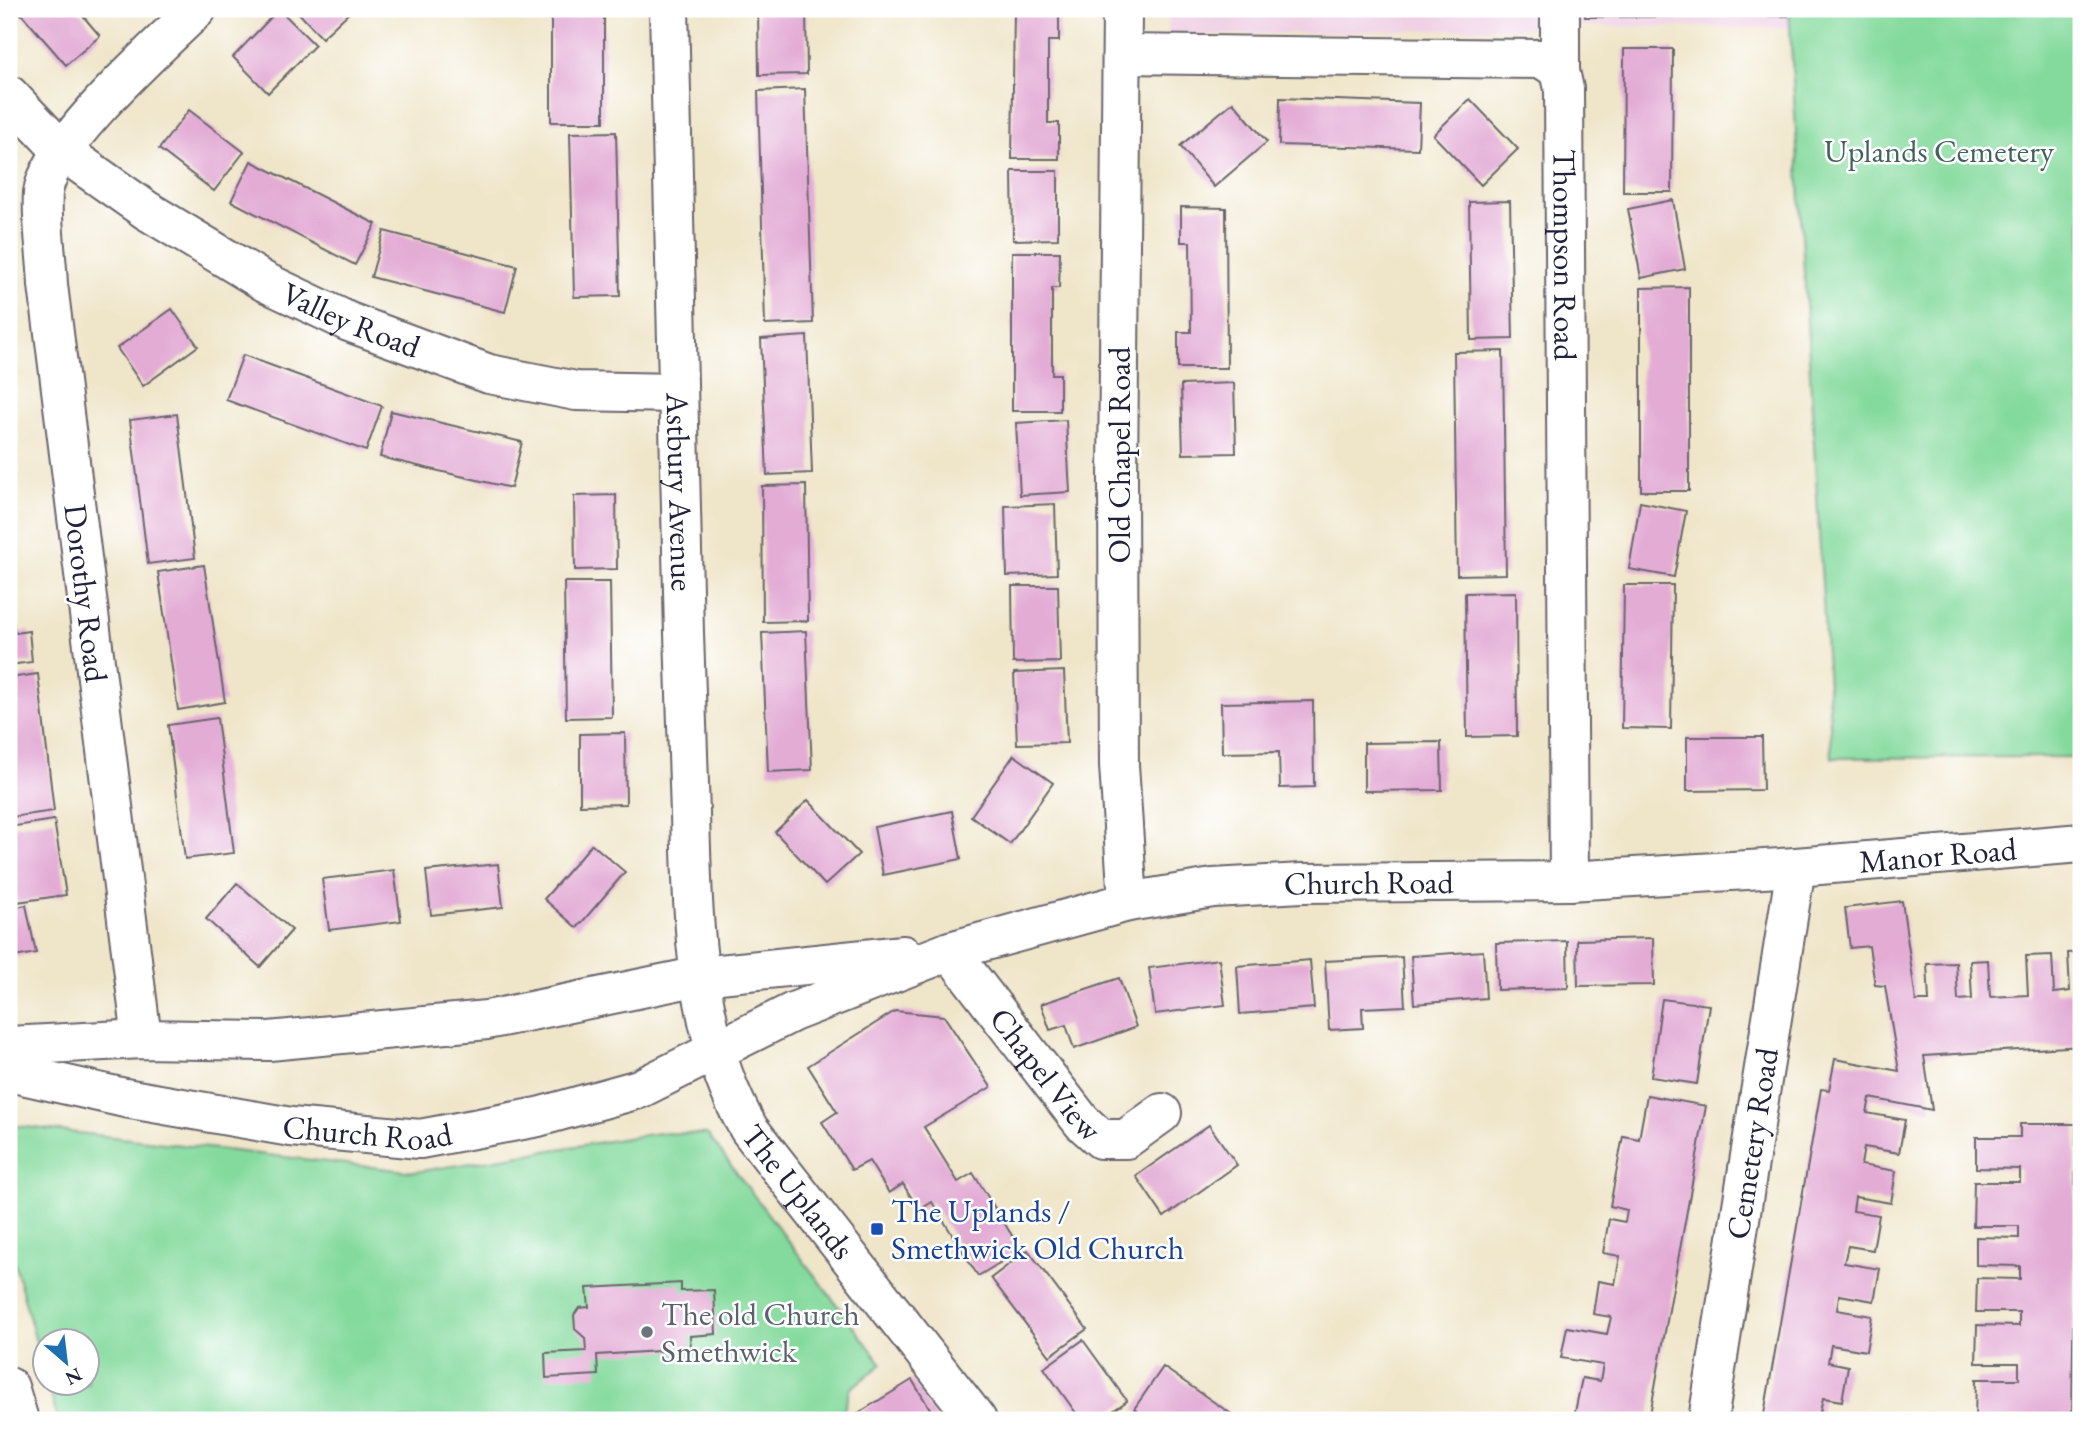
<svg xmlns="http://www.w3.org/2000/svg" width="2090" height="1429" font-family="'EB Garamond',serif">
<rect width="100%" height="100%" fill="#fff"/>
<filter id="ink" filterUnits="userSpaceOnUse"><feTurbulence type="fractalNoise" baseFrequency=".0143" numOctaves="2"/><feDisplacementMap in="SourceGraphic" scale="14" xChannelSelector="R" yChannelSelector="G"/><feConvolveMatrix kernelMatrix="1 2 1 2 8 2 1 2 1" color-interpolation-filters="sRGB"/></filter>
<filter id="wash" filterUnits="userSpaceOnUse"><feTurbulence type="fractalNoise" baseFrequency=".00686" numOctaves="4" result="noise"/><feDisplacementMap in="SourceGraphic" scale="28" xChannelSelector="R" yChannelSelector="G"/><feGaussianBlur stdDeviation="1.57" result="paint"/><feColorMatrix in="noise" values="0 0 0 0 0 0 0 0 0 0 0 0 0 0 0 0 0 1.4 0 .05"/><feComposite in="paint" operator="in"/></filter>
<g filter="url(#wash)">
<rect width="100%" height="100%" fill="#efe5c9"/>
<path fill="#efd0e5" d="M 1168,9 L 1788,9 L 1789,28 L 1593,26 L 1168,36 Z"/>
<g fill="#84da9d" stroke="#537e6c" stroke-width="2">
<path d="M 1789,9 L 2081,9 L 2081,757 L 1832,758 Z"/>
<path d="M 9,1125 L 415,1172 L 658,1133 L 707,1134 L 882,1364 L 850,1389 L 841,1420 L 58,1420 L 48,1384 L 88,1384 L 88,1342 L 46,1342 L 45,1375 L 9,1243 Z"/>
</g>
<g id="blocks">
<g fill="#e3acd5">
<path d="M 17,9 L 77,9 L 100,36 L 66,65 Z"/>
<path d="M 279,9 L 315,45 L 268,93 L 233,57 Z"/>
<path d="M 295,9 L 353,9 L 322,38 Z"/>
<rect x="551" y="9" width="53" height="113"/>
<path d="M 758,9 L 806,9 L 807,74 L 759,75 Z"/>
<path d="M 1014,9 L 1059,9 L 1059,41 L 1048,41 L 1048,123 L 1059,123 L 1059,159 L 1012,159 Z"/>
<path d="M 1585,9 L 1788,9 L 1788,16 L 1585,17 Z"/>
<path d="M 1624,49 L 1673,49 L 1672,192 L 1623,192 Z"/>
<path d="M 805,89 L 813,323 L 765,325 L 758,91 Z"/>
<path d="M 1280,98 L 1420,103 L 1418,149 L 1279,145 Z"/>
<path d="M 1470,99 L 1518,149 L 1481,185 L 1433,135 Z"/>
<path d="M 1233,102 L 1267,142 L 1214,187 L 1180,146 Z"/>
<path d="M 189,110 L 244,152 L 214,191 L 159,149 Z"/>
<path d="M 616,132 L 620,296 L 574,297 L 570,133 Z"/>
<path d="M 251,161 L 376,224 L 355,265 L 231,201 Z"/>
<path d="M 1012,171 L 1058,171 L 1058,239 L 1013,240 Z"/>
<path d="M 1673,200 L 1685,269 L 1641,278 L 1628,209 Z"/>
<path d="M 1510,201 L 1513,339 L 1471,340 L 1469,202 Z"/>
<path d="M 1181,207 L 1226,208 L 1227,368 L 1178,368 L 1178,332 L 1191,332 L 1190,242 L 1181,242 Z"/>
<path d="M 384,231 L 517,266 L 505,312 L 371,277 Z"/>
<path d="M 1012,252 L 1060,252 L 1059,288 L 1052,288 L 1052,374 L 1060,374 L 1060,411 L 1012,411 Z"/>
<path d="M 1689,287 L 1689,491 L 1641,491 L 1641,288 Z"/>
<path d="M 172,309 L 198,346 L 143,386 L 117,348 Z"/>
<path d="M 807,336 L 812,473 L 767,475 L 761,339 Z"/>
<path d="M 1503,351 L 1506,574 L 1457,575 L 1454,352 Z"/>
<path d="M 243,355 L 382,406 L 366,451 L 226,400 Z"/>
<path d="M 1234,383 L 1236,453 L 1183,454 L 1181,385 Z"/>
<path d="M 391,411 L 522,442 L 511,488 L 380,457 Z"/>
<path d="M 177,414 L 195,558 L 148,564 L 130,420 Z"/>
<path d="M 1066,420 L 1070,492 L 1020,495 L 1016,423 Z"/>
<path d="M 806,485 L 808,621 L 763,622 L 762,486 Z"/>
<path d="M 616,495 L 617,569 L 575,570 L 574,496 Z"/>
<path d="M 9,501 L 11,501 L 16,542 L 9,542 Z"/>
<path d="M 1640,502 L 1686,511 L 1674,577 L 1629,569 Z"/>
<path d="M 1055,504 L 1057,574 L 1007,576 L 1005,506 Z"/>
<path d="M 204,565 L 225,702 L 178,710 L 158,572 Z"/>
<path d="M 564,582 L 610,582 L 612,717 L 566,718 Z"/>
<path d="M 1624,585 L 1673,585 L 1671,729 L 1622,728 Z"/>
<path d="M 1012,586 L 1058,586 L 1060,662 L 1013,663 Z"/>
<path d="M 1516,592 L 1517,736 L 1467,737 L 1465,593 Z"/>
<path d="M 10,595 L 15,633 L 29,631 L 32,662 L 9,665 Z"/>
<path d="M 806,631 L 812,770 L 768,772 L 762,633 Z"/>
<path d="M 1064,671 L 1067,743 L 1017,744 L 1014,673 Z"/>
<path d="M 38,674 L 54,811 L 11,817 L 9,796 L 9,678 Z"/>
<path d="M 1313,701 L 1314,787 L 1280,788 L 1279,752 L 1222,753 L 1221,703 Z"/>
<path d="M 217,718 L 234,853 L 185,859 L 168,725 Z"/>
<path d="M 625,733 L 626,804 L 580,805 L 580,734 Z"/>
<path d="M 1687,737 L 1762,737 L 1763,790 L 1687,791 Z"/>
<path d="M 1441,742 L 1442,790 L 1364,791 L 1364,743 Z"/>
<path d="M 1014,755 L 1053,783 L 1010,844 L 971,816 Z"/>
<path d="M 808,800 L 859,854 L 825,885 L 775,832 Z"/>
<path d="M 952,811 L 961,859 L 883,875 L 874,827 Z"/>
<path d="M 54,820 L 66,895 L 17,902 L 9,844 L 9,827 Z"/>
<path d="M 592,844 L 625,872 L 577,928 L 544,899 Z"/>
<path d="M 498,864 L 503,907 L 431,915 L 426,871 Z"/>
<path d="M 394,870 L 401,921 L 329,930 L 322,879 Z"/>
<path d="M 237,883 L 292,930 L 260,967 L 206,919 Z"/>
<path d="M 1902,901 L 1916,1001 L 1929,1001 L 1927,964 L 1956,963 L 1958,1000 L 1972,999 L 1970,961 L 1988,960 L 1990,997 L 2028,995 L 2026,956 L 2052,955 L 2054,993 L 2070,991 L 2068,953 L 2081,952 L 2081,1046 L 1924,1056 L 1932,1110 L 1870,1098 L 1867,1113 L 1905,1120 L 1899,1153 L 1864,1147 L 1861,1165 L 1896,1171 L 1891,1203 L 1855,1197 L 1853,1211 L 1879,1215 L 1873,1250 L 1848,1246 L 1844,1263 L 1880,1269 L 1874,1301 L 1839,1295 L 1837,1310 L 1872,1316 L 1866,1351 L 1831,1345 L 1828,1362 L 1848,1366 L 1842,1401 L 1823,1398 L 1820,1412 L 1858,1420 L 1763,1420 L 1821,1089 L 1829,1090 L 1835,1059 L 1899,1071 L 1885,986 L 1875,985 L 1869,946 L 1850,948 L 1845,908 Z"/>
<path d="M 26,905 L 36,953 L 9,958 L 9,909 Z"/>
<path d="M 1653,938 L 1654,985 L 1578,986 L 1577,940 Z"/>
<path d="M 1567,941 L 1568,988 L 1497,990 L 1496,943 Z"/>
<path d="M 1483,951 L 1486,998 L 1414,1004 L 1411,956 Z"/>
<path d="M 1402,957 L 1405,1006 L 1362,1008 L 1363,1028 L 1329,1030 L 1325,961 Z"/>
<path d="M 1219,959 L 1225,1005 L 1155,1014 L 1149,968 Z"/>
<path d="M 1310,960 L 1314,1008 L 1240,1014 L 1237,966 Z"/>
<path d="M 1119,978 L 1136,1027 L 1074,1049 L 1066,1025 L 1050,1030 L 1041,1004 Z"/>
<path d="M 1662,999 L 1709,1005 L 1697,1084 L 1651,1077 Z"/>
<path d="M 895,1011 L 944,1016 L 991,1087 L 924,1127 L 958,1182 L 973,1173 L 1021,1250 L 978,1276 L 932,1202 L 919,1210 L 903,1184 L 889,1193 L 869,1161 L 852,1170 L 822,1122 L 837,1112 L 808,1066 Z"/>
<path d="M 1647,1095 L 1706,1106 L 1649,1420 L 1591,1420 L 1574,1417 L 1582,1378 L 1600,1381 L 1603,1365 L 1561,1358 L 1567,1327 L 1607,1334 L 1611,1317 L 1593,1314 L 1598,1281 L 1615,1284 L 1620,1256 L 1603,1253 L 1609,1219 L 1625,1222 L 1627,1210 L 1610,1206 L 1623,1136 L 1639,1139 Z"/>
<path d="M 2020,1124 L 2076,1124 L 2072,1420 L 1975,1420 L 1976,1379 L 2019,1379 L 2019,1363 L 1976,1363 L 1977,1325 L 2019,1326 L 2019,1312 L 1976,1312 L 1977,1278 L 2020,1279 L 2020,1266 L 1976,1265 L 1976,1237 L 2019,1238 L 2019,1226 L 1973,1226 L 1974,1182 L 2020,1182 L 2020,1169 L 1976,1168 L 1976,1137 L 2020,1137 Z"/>
<path d="M 1209,1125 L 1237,1165 L 1164,1217 L 1136,1176 Z"/>
<path d="M 1028,1250 L 1087,1329 L 1050,1356 L 991,1278 Z"/>
<path d="M 681,1283 L 681,1291 L 714,1290 L 716,1334 L 690,1336 L 691,1349 L 597,1355 L 598,1375 L 546,1378 L 545,1353 L 586,1351 L 585,1338 L 575,1329 L 574,1315 L 579,1308 L 589,1307 L 587,1288 Z"/>
<path d="M 1083,1340 L 1127,1401 L 1100,1420 L 1081,1420 L 1044,1368 Z"/>
<path d="M 1163,1367 L 1240,1420 L 1150,1420 L 1134,1409 Z"/>
<path d="M 912,1380 L 937,1420 L 847,1420 Z"/>
</g>
</g>
</g>
<g filter="url(#ink)">
<use href="#blocks" fill-opacity="0" stroke="#6a666d" stroke-width="2"/>
<g fill="none" stroke-linecap="round" stroke-linejoin="round">
<g stroke="#6a666d" stroke-width="42">
<g id="minor">
<path id="s1" d="M 669,9 C 673,217 678,425 684,633 C 686,693 688,754 690,814 C 693,920 694,1036 749,1129 L 977,1420"/>
<path d="M 1122,9 L 1118,480 L 1119,765 L 1128,902"/>
<path id="s2" d="M 1122,54 L 1543,59 L 1560,71 L 1564,89 L 1569,881"/>
<path d="M 1560,71 L 1560,9"/>
<path id="s3" d="M 9,95 L 62,151 L 146,210 L 265,282 L 349,322 L 489,374 L 576,391 L 677,393"/>
<path id="s4" d="M 950,951 L 1082,1122 L 1101,1139 L 1126,1139 L 1162,1113"/>
<path d="M 142,1039 L 48,285 C 47,258 41,219 43,193 C 48,144 160,45 197,9"/>
<path d="M 9,1046 L 142,1039 L 269,1041 L 487,1020 L 700,976 L 903,955"/>
<path id="s5" d="M 9,1072 L 125,1098 L 291,1127 L 420,1139 L 538,1117 L 639,1089 L 793,1012 L 950,951 L 1128,902 L 1213,888 L 1302,883 L 1569,881 L 1796,867 L 2081,843"/>
<path d="M 9,1387 L 19,1420"/>
<path id="s6" d="M 1708,1420 L 1796,867"/>
</g>
</g>
<use href="#minor" stroke="#fff" stroke-width="38"/>
</g>
</g>
<rect fill="#1a4fb4" stroke="#fff" stroke-width="2.5" x="870" y="1222" width="14" height="14" rx="3.5"/>
<circle fill="#6b7280" stroke="#fff" stroke-width="2.5" cx="647" cy="1332" r="7"/>
<g text-anchor="middle" stroke-width="5" stroke-linejoin="round" paint-order="stroke">
<g font-size="32" fill="#44625d" stroke="#fff">
<text x="1939" y="162">Uplands Cemetery</text>
</g>
<g font-size="32" fill="#22223b" stroke="#fff">
<text dy="11" stroke="none"><textPath href="#s2" startOffset="626">Thompson Road</textPath></text>
<text dy="11" stroke="none"><textPath href="#s3" startOffset="413">Valley Road</textPath></text>
<text transform="translate(1119 455) rotate(-90)" y="11">Old Chapel Road</text>
<text dy="11" stroke="none"><textPath href="#s1" startOffset="483">Astbury Avenue</textPath></text>
<text transform="translate(86 593) rotate(83)" y="11">Dorothy Road</text>
<text dy="11" stroke="none"><textPath href="#s5" startOffset="1979">Manor Road</textPath></text>
<text dy="11" stroke="none"><textPath href="#s5" startOffset="1409">Church Road</textPath></text>
<text dy="11" stroke="none"><textPath href="#s4" startOffset="156">Chapel View</textPath></text>
<text dy="11" stroke="none"><textPath href="#s5" startOffset="364">Church Road</textPath></text>
<text dy="11" stroke="none"><textPath href="#s6" startOffset="280">Cemetery Road</textPath></text>
<text dy="11" stroke="none"><textPath href="#s1" startOffset="1209">The Uplands</textPath></text>
</g>
<g font-size="32" fill="#164399" stroke="#fff" text-anchor="start">
<text x="891" y="1222">The Uplands /<tspan x="891" dy="37">Smethwick Old Church</tspan></text>
</g>
<g font-size="32" fill="#5b616d" stroke="#fff" text-anchor="start">
<text x="661" y="1325">The old Church<tspan x="661" dy="37">Smethwick</tspan></text>
</g>
</g>
<rect width="2090" height="1429" fill="none" stroke="#fff" stroke-width="35"/>
<g transform="translate(66 1362) rotate(152)"><circle r="33" fill="#ffffff" stroke="#a7a7b1" stroke-width="2"/>
<path d="M0-5L12 26L0 18L-12 26Z" fill="#1f6fb2"/>
<text y="-10" font-size="19" font-weight="bold" text-anchor="middle" fill="#22223b">N</text>
</g>
</svg>
